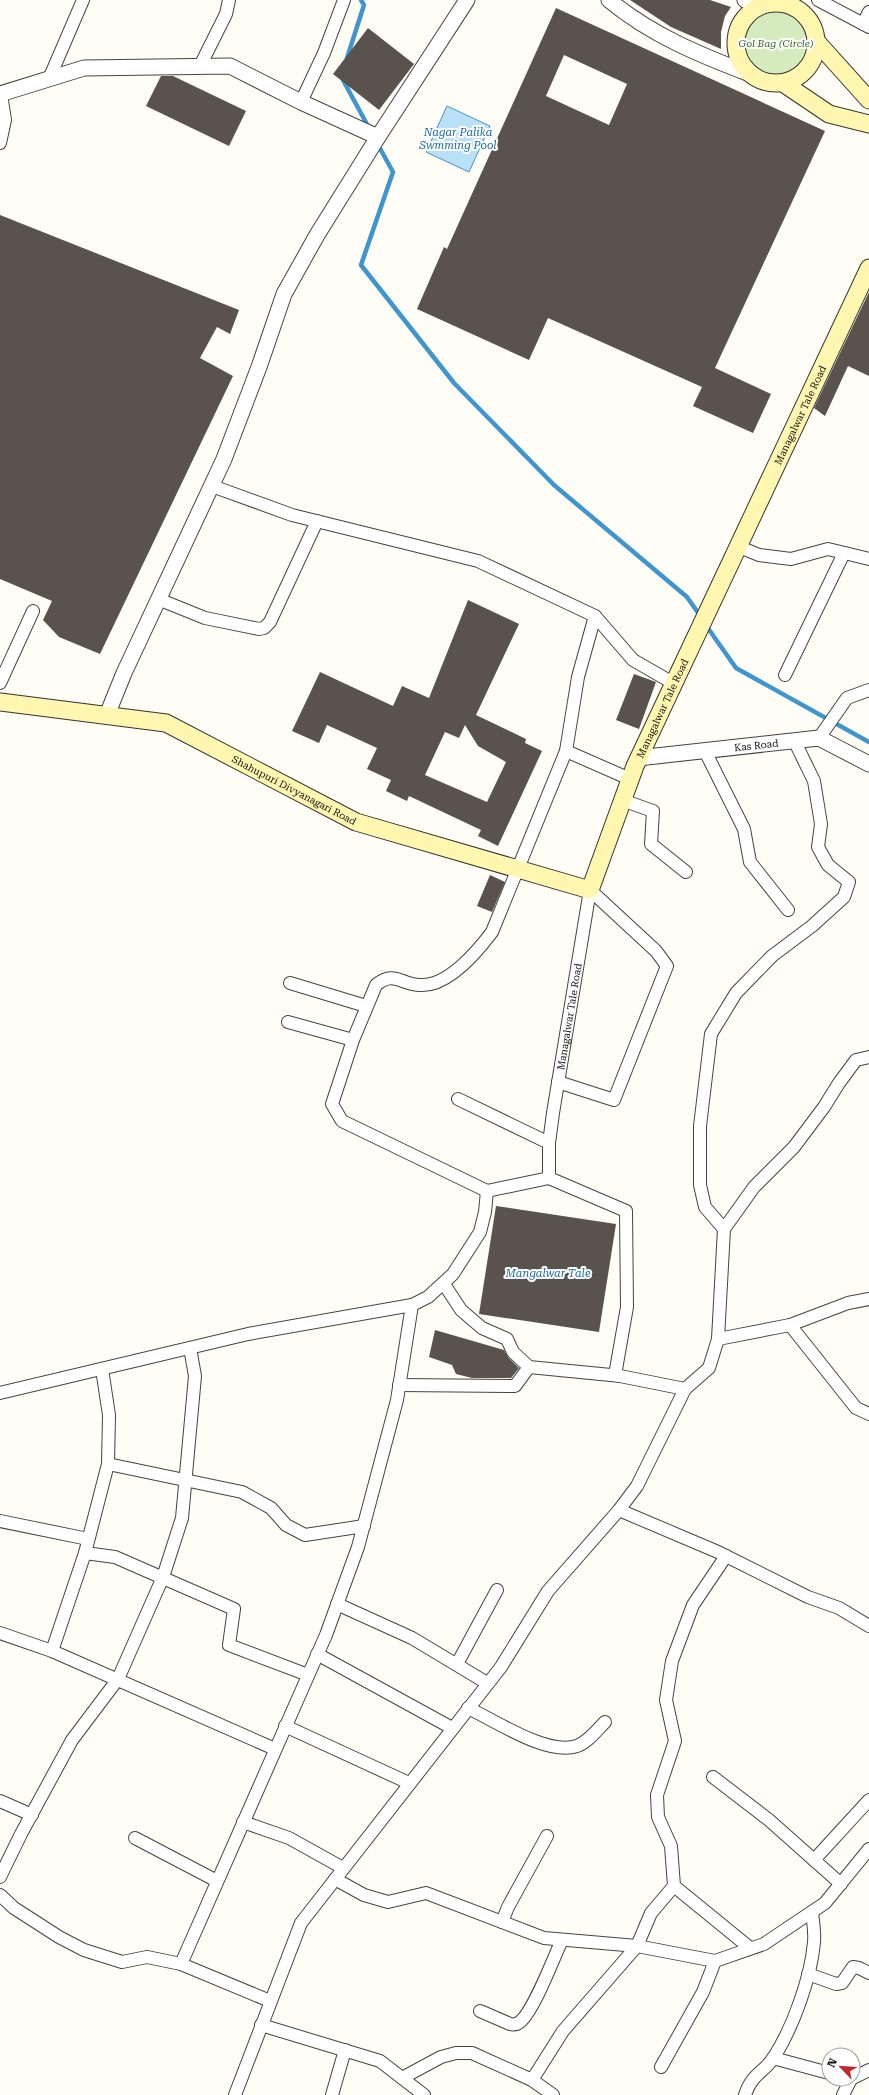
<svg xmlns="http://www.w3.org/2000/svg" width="869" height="2095" font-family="'Roboto Serif',serif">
<rect width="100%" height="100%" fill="#fffdf5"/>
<circle fill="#d5ebbd" cx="776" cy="43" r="40"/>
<path fill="#b9e0f7" stroke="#3f96cf" d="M 447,106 L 490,126 L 469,172 L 426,152 Z"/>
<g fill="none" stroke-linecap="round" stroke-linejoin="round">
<g stroke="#3f96cf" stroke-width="4.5">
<path d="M 347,58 L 364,5 L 361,0"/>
<path d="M 343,80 L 369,128"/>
<path d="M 377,143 L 393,172 L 361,265 L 454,383 L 554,485 L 687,597 L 701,617"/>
<path d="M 705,624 L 736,668 L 869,742"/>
</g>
</g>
<g fill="#5a524d" fill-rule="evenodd">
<path d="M 630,0 L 710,0 L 731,7 L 725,16 L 721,32 L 721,49 L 671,27 Z"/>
<path d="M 556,8 L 825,131 L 715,368 L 771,394 L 753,433 L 693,406 L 702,387 L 548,318 L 529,360 L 417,309 L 444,247 L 447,249 ZM 564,55 L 627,84 L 609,125 L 546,96 Z"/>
<path d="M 368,28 L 414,64 L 379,110 L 333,74 Z"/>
<path d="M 161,76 L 173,76 L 246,111 L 229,146 L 146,106 Z"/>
<path d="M 0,215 L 239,310 L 230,334 L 217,327 L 200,358 L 233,376 L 100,654 L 59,637 L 43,620 L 52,601 L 0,579 Z"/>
<path d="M 869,292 L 869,376 L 848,366 L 825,416 L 814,408 Z"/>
<path d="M 468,600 L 519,624 L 476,715 L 526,739 L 525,743 L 542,751 L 498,846 L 478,836 L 481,830 L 409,796 L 407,801 L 386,791 L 391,780 L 367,769 L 377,748 L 327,725 L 319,743 L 292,731 L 320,672 L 393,706 L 402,686 L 429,698 ZM 465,725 L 478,746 L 506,762 L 487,802 L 425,775 L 445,732 L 459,738 Z"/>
<path d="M 634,674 L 656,682 L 639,729 L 616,720 Z"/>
<path d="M 490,875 L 505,882 L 492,912 L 477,906 Z"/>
<path d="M 496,1206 L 616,1224 L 599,1332 L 479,1314 Z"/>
<path d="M 435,1330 L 504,1350 L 508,1357 L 519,1368 L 511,1378 L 472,1378 L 456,1374 L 452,1365 L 429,1357 Z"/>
</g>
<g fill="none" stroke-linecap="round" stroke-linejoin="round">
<g stroke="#444" stroke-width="14">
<g id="minor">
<path d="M 818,0 L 869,27"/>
<path d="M 863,24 L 869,12"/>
<path d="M 200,66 L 226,14 L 229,0"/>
<path d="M 49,79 L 83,0"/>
<path d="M 301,102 L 324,53 L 344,0"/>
<path d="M 0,143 L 5,120 L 1,94"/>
<path d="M 212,486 L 292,515 L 478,561 L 595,616 L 633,660 L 673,683"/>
<path d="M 737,546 L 759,555 L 791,559 L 828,549 L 869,559"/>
<path d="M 158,599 L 205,618 L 259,629 L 264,628 L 270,622 L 317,521"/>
<path d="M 785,675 L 844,553"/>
<path d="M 0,683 L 33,611"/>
<path d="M 819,738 L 847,698 L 869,690"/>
<path d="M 566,751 L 630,779"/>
<path d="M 705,751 L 744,829 L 750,862 L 788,910"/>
<path d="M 622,800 L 653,811 L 651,844 L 686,872"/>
<path d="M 290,983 L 366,1006"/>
<path d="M 288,1022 L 353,1040"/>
<path d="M 558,1082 L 614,1100 L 667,966 L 656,951 L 590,890"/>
<path d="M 458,1099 L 549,1143"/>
<path id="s1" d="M 549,1178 L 549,1143 L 553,1113 L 590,890"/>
<path d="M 487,1191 L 342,1121 L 332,1104 L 353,1040 L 376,985 C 394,970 402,985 420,985 C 447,987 477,952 492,932 L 566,751 L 578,677 L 595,616"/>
<path d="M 724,1229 L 705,1207 L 700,1185 L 700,1126 L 711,1034 L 736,993 L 772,956 L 812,926 L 844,897 L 849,882 L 828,865 L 818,847 L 821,824 L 814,781 L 794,740"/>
<path d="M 444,1284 L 461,1310 L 482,1328 L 507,1339 L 513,1352 L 529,1367 L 621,1376"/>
<path d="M 869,1299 L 848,1303 L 790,1325 L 856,1408 L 869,1414"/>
<path d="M 718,1339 L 790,1325"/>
<path d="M 399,1385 L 515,1386 L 529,1367"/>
<path d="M 685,1389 L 709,1368 L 718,1339 L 724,1229 L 754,1187 L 794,1147 L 824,1107 L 839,1083 L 856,1060 L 869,1057"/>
<path d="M 0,1393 L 248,1334 L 412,1305 L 428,1297 L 453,1274 L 480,1232 L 485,1212 L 487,1191 L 549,1178 L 626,1211 L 627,1307 L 615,1375 L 685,1389 L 637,1486 L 619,1510 L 548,1591 L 501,1667 L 301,1923 L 235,2095"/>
<path d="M 108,1464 L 242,1492 L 271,1508 L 286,1525 L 305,1535 L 364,1526"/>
<path d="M 619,1510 L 718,1552 L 808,1597 L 839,1608 L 869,1626"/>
<path d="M 0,1521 L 88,1539"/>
<path d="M 85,1553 L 115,1557 L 234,1609 L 229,1645 L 308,1675"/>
<path d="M 726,1556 L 693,1605 L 672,1661 L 666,1700 L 675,1741 L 657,1795 L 658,1817 L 671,1846 L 674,1886 L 750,1948"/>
<path d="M 337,1604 L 412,1638 L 487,1683"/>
<path d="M 0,1633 L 52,1651 L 275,1749"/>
<path d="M 52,1651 L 85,1553 L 108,1464 L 109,1415 L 102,1369"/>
<path d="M 317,1654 L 452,1728"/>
<path d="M 457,1664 L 497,1590"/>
<path d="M 468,1708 C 496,1721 547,1756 577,1746 C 588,1742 597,1730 605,1722"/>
<path d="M 285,1726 L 409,1783"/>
<path d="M 713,1777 L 769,1820 L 841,1884"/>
<path d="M 0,1801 L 32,1815"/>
<path d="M 243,1822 L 289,1838 L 343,1868"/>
<path d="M 135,1838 L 217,1881"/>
<path d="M 814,1860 L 869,1800"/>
<path d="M 0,1877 L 21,1834 L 72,1740 L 118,1679 L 163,1577 L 182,1518 L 195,1376 L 190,1348"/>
<path d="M 335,1879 L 364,1895 L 388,1902 L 426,1893 L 544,1938 L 637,1946 L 715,1961 L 764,1944 L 825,1903 L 869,1849"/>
<path d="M 0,1895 L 14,1908 L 59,1937 L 84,1950 L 122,1962 L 147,1957 L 181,1964 L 270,2001"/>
<path d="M 502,1922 L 508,1907 L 547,1836"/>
<path d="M 181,1964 L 326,1635 L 358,1547 L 397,1400 L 412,1305"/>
<path d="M 808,1974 L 836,1984 L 842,1983 L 853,1967 L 859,1968 L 869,1973"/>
<path d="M 480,2011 L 510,2024 C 514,2025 518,2024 521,2021 C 535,2008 553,1959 562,1940"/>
<path d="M 261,2025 L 380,2061 L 424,2095"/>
<path d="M 773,2058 L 829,2073"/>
<path d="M 661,2067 L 703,1992 L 715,1961"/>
<path d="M 402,2078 L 441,2057 L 456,2053 L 472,2053 L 532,2080 L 563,2031 L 637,1946 L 651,1913 L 674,1886"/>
<path d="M 853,2078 L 869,2070"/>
<path d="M 532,2080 L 553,2095"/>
<path d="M 332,2095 L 345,2050"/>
<path d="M 745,2095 C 752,2073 764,2073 774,2057 C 793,2027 811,1978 814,1942 C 815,1933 813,1922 812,1912"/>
<path d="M 843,2095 L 851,2079"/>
</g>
</g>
<g stroke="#444" stroke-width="17">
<g id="tertiary">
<path d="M 609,0 C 651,35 700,55 750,74"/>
<path d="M 745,0 L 758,7"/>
<path d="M 0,94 L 84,68 L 230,66 L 301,102 L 378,137"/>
<path d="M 107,715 L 124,673 L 224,459 L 259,367 L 284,294 L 317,235 L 378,137 L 467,0"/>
<path id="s2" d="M 638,758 L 819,738 L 869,764"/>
</g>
</g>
<g stroke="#333" stroke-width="19">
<g id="secondary">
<circle cx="776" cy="43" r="40"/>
<path d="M 816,41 L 869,100"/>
<path d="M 783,83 L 829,114 L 869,124"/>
<path id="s3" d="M 0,702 L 166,723 L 356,822 L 590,890 L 635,766 L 869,268"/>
</g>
</g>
<use href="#minor" stroke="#fff" stroke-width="12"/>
<use href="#tertiary" stroke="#fff" stroke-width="15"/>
<use href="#secondary" stroke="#fff6b0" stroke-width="17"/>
</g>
<g text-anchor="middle" stroke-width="4" stroke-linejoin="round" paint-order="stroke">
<g font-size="10" font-style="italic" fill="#2f6b1f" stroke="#fff">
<text x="776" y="47">Gol Bag (Circle)</text>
</g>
<g font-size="10" fill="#111" stroke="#fff">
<text dy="4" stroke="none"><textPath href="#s3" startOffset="1145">Managalwar Tale Road</textPath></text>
<text dy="4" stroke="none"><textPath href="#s3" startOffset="821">Managalwar Tale Road</textPath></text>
<text dy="4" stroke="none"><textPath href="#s2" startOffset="119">Kas Road</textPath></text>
<text dy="4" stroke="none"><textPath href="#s3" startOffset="312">Shahupuri Divyanagari Road</textPath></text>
<text dy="4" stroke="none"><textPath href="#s1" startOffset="163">Managalwar Tale Road</textPath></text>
</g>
<g font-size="11" font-style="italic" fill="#1768a6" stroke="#fff">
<text x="458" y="136">Nagar Palika<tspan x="458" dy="13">Swmming Pool</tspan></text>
<text x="548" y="1277">Mangalwar Tale</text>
</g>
</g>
<g transform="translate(841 2067) rotate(295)"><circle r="19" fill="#ffffff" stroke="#a0a0a0"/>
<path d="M0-3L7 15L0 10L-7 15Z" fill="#c4262e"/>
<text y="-6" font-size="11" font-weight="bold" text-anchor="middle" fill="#111111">N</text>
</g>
</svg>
